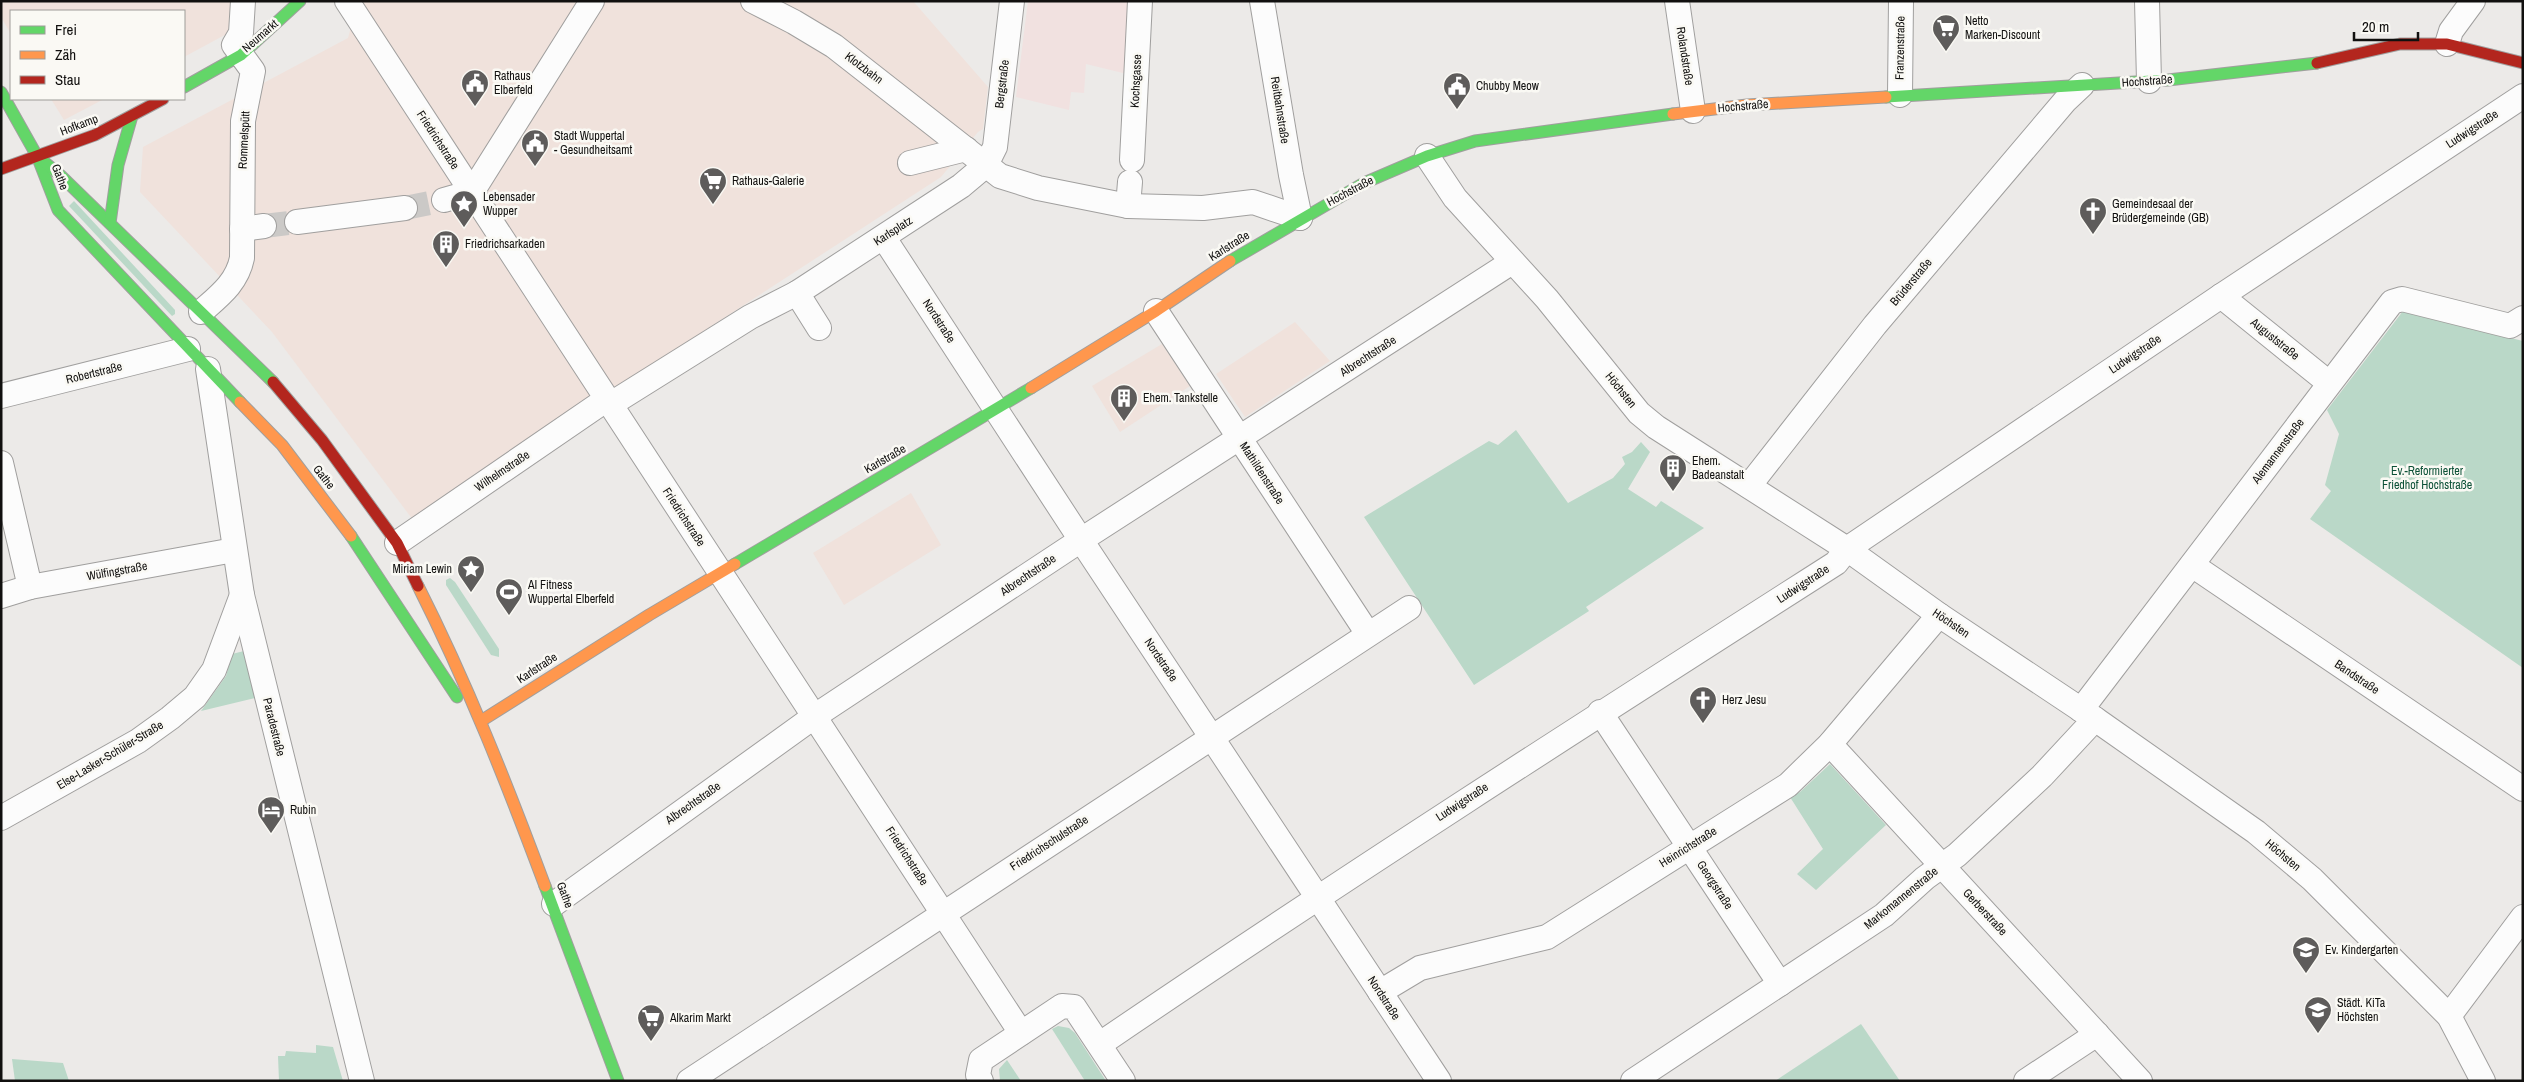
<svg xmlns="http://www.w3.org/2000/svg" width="2524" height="1082" font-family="'Archivo Narrow',sans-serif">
<rect width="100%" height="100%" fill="#eceae8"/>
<g fill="#f0e2dc">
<path d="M 1,1 L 234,1 L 234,30 L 184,57 L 184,11 L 11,11 L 11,34 L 1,17 Z"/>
<path d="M 358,1 L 913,1 L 988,87 L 983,129 L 978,132 L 941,177 L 413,520 L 272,332 L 140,192 L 143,147 L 348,38 Z"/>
<path d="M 51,99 L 104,99 L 64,120 Z"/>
<path d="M 1295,322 L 1330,361 L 1245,417 L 1216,374 Z"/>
<path d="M 1162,344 L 1190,386 L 1120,432 L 1092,386 Z"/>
<path d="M 911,493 L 941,545 L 844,605 L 813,553 Z"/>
</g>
<path fill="#f1e1e0" d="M 1028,1 L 1132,1 L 1127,74 L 1086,64 L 1084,93 L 1071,92 L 1069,110 L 1016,97 Z"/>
<g fill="#bad8c8">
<path d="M 74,201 L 175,310 L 175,314 L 172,316 L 69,206 Z"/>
<path d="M 2403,311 L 2523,341 L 2523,668 L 2310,519 L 2331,491 L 2325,485 L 2339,434 L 2327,410 Z"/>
<path d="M 1516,430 L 1568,503 L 1613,478 L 1625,464 L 1622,457 L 1632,452 L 1641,442 L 1650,452 L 1628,489 L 1656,507 L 1661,501 L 1704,528 L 1586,607 L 1589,611 L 1474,685 L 1364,517 L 1489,441 L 1498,445 Z"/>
<path d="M 450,578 L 455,582 L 499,649 L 499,657 L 491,655 L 446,585 L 446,580 Z"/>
<path d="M 244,651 L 255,698 L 201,711 L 226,676 L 232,654 Z"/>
<path d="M 1830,764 L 1886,825 L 1816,890 L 1797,874 L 1823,849 L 1790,797 L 1800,792 Z"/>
<path d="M 1861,1024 L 1900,1081 L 1775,1081 Z"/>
<path d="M 1058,1026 L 1069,1028 L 1075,1033 L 1106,1081 L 1085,1081 L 1052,1029 Z"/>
<path d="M 316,1045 L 333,1047 L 343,1081 L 279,1081 L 278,1056 L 285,1056 L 286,1051 L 316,1053 Z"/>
<path d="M 12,1059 L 63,1063 L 69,1081 L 15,1081 Z"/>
<path d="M 1007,1060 L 1021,1081 L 1000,1081 L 999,1069 Z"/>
</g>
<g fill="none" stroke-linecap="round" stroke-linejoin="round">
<g stroke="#cbc9c7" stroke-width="24" stroke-dasharray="24 12" stroke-linecap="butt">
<path d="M 405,208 L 444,200"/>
<path d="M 264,226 L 297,222"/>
</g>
<g stroke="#a09f9e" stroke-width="26">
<g id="street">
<path d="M 347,1 L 1021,1033"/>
<path d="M 753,1 L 794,22 L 834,46 L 1000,176 L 1038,188 L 1128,206 L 1203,208 L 1253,202 L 1300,218"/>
<path d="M 1262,1 L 1291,175 L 1300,218"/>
<path d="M 1677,1 L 1693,111"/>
<path d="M 2147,1 L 2149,81"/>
<path d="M 2447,44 L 2451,31 L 2473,1"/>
<path d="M 1900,95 L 1901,1"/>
<path d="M 1427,156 L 1455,198 L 1547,299 L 1639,413 L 1656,427 L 1847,549 L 1939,615 L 2095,719 L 2256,832 L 2312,879 L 2449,1016 L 2483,1081"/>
<path d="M 1132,160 L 1140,1"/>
<path d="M 910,163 L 966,149"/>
<path d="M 472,192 L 592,1"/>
<path d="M 444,200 L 472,192"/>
<path d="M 1128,206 L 1130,182"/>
<path d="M 297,222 L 405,208"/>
<path d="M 242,229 L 264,226"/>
<path d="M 884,238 L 1081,540 L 1439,1081"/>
<path d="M 2221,296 L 2329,383"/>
<path d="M 1156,311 L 1368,634"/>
<path d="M 201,312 C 219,296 237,283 242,258 L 243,121 L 253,71 L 234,45 L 241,33 L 243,1"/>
<path d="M 819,328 L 797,293 L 961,186 L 986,165 L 995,147 L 1012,1"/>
<path d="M 208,369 L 242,595 L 362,1081"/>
<path d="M 1,396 L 188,349"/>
<path d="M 611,404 L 750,317 L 797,293"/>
<path d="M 1,463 L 30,587"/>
<path d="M 1749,486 L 1875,325 L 2065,101 L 2082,85"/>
<path d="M 397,543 L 607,399"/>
<path d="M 2192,565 L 2523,789"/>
<path d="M 1,596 L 30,587 L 234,550"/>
<path d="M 2081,710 L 2392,302 L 2402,299 L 2510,326 L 2523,318"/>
<path d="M 1600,712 L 1780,984"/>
<path d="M 1830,744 L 2140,1081"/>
<path d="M 1,818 L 138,741 L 170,718 L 195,697 L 214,670 L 242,595"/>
<path d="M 554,904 L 815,716 L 1081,540 L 1512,262"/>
<path d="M 1380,992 L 1420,968 L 1547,937 L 1788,785 L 1830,744 L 1939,615"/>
<path d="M 2449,1016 L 2523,917"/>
<path d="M 1100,1044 C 1342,879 1589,721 1836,563 L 1847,549 L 2221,296 L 2523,96"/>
<path d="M 689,1081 L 1409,608"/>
<path d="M 981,1081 L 978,1075 L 981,1060 L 1062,1006 L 1074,1007 L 1123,1081"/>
<path d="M 1633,1081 L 1884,915 L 1925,878 L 1957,855 L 2042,776 L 2095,719"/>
<path d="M 2026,1081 L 2097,1034"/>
</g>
</g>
<g stroke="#a09f9e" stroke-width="13">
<g id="fast">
<path d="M 184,87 L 241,55 L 300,1"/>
<path d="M 1,92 L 37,156 L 58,210 L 240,402"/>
<path d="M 1886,97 L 2168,80 L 2317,63"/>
<path d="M 37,156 L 60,175 L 273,382"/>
<path d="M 110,223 L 118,165 L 132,116"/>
<path d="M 1230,261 L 1364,183 L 1427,156 L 1475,141 L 1673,114"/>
<path d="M 351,536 L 457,697"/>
<path d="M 735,564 L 1031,388"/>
<path d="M 545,886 L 618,1081"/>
</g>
</g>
<g stroke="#a09f9e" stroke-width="13">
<g id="slow">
<path d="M 1673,114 L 1747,105 L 1886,97"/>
<path d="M 1031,388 L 1156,311 L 1230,261"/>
<path d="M 240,402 L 282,445 L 351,536"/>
<path d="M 418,586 C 467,683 507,784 545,886"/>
<path d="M 481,721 L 649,615 L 735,564"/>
</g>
</g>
<g stroke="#a09f9e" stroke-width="13">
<g id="jam">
<path d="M 2317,63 L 2400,44 L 2447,44 L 2523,63"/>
<path d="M 1,169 L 95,135 L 163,99"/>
<path d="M 273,382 L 322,440 L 397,543 L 418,586"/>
</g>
</g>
<use href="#street" stroke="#fcfcfc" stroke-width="24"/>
<use href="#fast" stroke="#63d668" stroke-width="11"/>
<use href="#slow" stroke="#ff974d" stroke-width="11"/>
<use href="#jam" stroke="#b3261e" stroke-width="11"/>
</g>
<defs>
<g id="supermarket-pin" transform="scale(1.4375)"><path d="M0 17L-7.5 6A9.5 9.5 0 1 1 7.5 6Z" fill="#5e5c5b" stroke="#faf9f4"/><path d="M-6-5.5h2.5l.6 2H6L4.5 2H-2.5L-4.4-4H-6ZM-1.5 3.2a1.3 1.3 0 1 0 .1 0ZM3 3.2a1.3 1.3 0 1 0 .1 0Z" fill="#fff"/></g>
<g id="civic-pin" transform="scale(1.4375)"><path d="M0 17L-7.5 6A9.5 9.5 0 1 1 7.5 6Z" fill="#5e5c5b" stroke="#faf9f4"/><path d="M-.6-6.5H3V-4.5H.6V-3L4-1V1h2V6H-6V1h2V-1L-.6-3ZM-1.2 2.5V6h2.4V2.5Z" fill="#fff"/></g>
<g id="sight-pin" transform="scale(1.4375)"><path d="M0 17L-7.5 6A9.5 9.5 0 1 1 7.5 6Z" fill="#5e5c5b" stroke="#faf9f4"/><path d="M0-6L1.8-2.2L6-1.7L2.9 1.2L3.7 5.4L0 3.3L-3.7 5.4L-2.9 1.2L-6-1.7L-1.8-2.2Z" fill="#fff"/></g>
<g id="church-pin" transform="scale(1.4375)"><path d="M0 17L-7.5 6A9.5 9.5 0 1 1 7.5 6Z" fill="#5e5c5b" stroke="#faf9f4"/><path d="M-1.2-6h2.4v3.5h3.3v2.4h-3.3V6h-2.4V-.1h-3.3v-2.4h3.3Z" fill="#fff"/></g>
<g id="building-pin" transform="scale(1.4375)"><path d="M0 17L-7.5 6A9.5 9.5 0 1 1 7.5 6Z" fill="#5e5c5b" stroke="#faf9f4"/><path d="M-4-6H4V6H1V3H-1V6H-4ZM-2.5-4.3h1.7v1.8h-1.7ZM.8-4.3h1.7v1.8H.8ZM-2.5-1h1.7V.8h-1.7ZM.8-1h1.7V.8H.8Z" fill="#fff"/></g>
<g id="stadium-pin" transform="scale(1.4375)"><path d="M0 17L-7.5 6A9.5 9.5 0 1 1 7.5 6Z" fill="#5e5c5b" stroke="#faf9f4"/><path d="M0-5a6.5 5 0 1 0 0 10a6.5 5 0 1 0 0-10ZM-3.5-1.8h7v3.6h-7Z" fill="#fff"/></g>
<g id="hotel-pin" transform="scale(1.4375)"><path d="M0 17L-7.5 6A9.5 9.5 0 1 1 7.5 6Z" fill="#5e5c5b" stroke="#faf9f4"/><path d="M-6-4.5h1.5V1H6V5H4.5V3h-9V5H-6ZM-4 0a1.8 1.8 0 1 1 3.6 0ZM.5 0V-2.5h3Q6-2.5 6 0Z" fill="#fff"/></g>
<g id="school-pin" transform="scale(1.4375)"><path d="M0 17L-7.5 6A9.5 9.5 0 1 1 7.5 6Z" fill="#5e5c5b" stroke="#faf9f4"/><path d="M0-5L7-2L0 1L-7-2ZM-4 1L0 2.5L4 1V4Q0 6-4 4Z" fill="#fff"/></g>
</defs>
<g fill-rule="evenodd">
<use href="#supermarket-pin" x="1946" y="28"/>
<use href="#civic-pin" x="475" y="83"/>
<use href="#civic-pin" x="1457" y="86"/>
<use href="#civic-pin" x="535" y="143"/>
<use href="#supermarket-pin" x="713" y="181"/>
<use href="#sight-pin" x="464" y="204"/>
<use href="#church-pin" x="2093" y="211"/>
<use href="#building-pin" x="446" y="244"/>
<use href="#building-pin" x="1124" y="398"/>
<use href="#building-pin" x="1673" y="468"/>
<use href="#sight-pin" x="471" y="569"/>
<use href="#stadium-pin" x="509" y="592"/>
<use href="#church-pin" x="1703" y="700"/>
<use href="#hotel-pin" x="271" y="810"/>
<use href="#school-pin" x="2306" y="950"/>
<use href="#school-pin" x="2318" y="1010"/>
<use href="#supermarket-pin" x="651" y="1018"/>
</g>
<g text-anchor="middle" stroke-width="5" stroke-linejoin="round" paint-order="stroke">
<g font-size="12" fill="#11100f" stroke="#faf9f4" text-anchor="start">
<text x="1965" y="25">Netto<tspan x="1965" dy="14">Marken-Discount</tspan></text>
<text x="494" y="80">Rathaus<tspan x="494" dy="14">Elberfeld</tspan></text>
<text x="1476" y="90">Chubby Meow</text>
<text x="554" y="140">Stadt Wuppertal<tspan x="554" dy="14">- Gesundheitsamt</tspan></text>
<text x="732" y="185">Rathaus-Galerie</text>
<text x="483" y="201">Lebensader<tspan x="483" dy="14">Wupper</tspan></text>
<text x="2112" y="208">Gemeindesaal der<tspan x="2112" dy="14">Brüdergemeinde (GB)</tspan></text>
<text x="465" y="248">Friedrichsarkaden</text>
<text x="1143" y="402">Ehem. Tankstelle</text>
<text x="1692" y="465">Ehem.<tspan x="1692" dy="14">Badeanstalt</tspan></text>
<text x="452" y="573" text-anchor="end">Miriam Lewin</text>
<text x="528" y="589">AI Fitness<tspan x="528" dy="14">Wuppertal Elberfeld</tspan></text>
<text x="1722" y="704">Herz Jesu</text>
<text x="290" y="814">Rubin</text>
<text x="2325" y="954">Ev. Kindergarten</text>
<text x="2337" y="1007">Städt. KiTa<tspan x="2337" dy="14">Höchsten</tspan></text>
<text x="670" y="1022">Alkarim Markt</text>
</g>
<g font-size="12" fill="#11100f" stroke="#faf9f4">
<text transform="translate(260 36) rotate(-41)" y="4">Neumarkt</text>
<text transform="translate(1900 48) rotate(-89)" y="4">Franzenstraße</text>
<text transform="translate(1685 56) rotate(81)" y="4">Rolandstraße</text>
<text transform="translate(864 68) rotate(37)" y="4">Klotzbahn</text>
<text transform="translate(1136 81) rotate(-87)" y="4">Kochsgasse</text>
<text transform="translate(2147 81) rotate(-4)" y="4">Hochstraße</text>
<text transform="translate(1002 84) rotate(-83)" y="4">Bergstraße</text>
<text transform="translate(1743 106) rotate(-5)" y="4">Hochstraße</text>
<text transform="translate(1280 110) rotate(81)" y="4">Reitbahnstraße</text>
<text transform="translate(79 125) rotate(-21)" y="4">Hofkamp</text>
<text transform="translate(2472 129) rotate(-33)" y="4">Ludwigstraße</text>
<text transform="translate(244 140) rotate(-87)" y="4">Rommelspütt</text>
<text transform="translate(438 140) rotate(57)" y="4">Friedrichstraße</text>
<text transform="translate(60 177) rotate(69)" y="4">Gathe</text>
<text transform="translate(1350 191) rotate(-28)" y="4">Hochstraße</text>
<text transform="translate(893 231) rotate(-33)" y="4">Karlsplatz</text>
<text transform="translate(1229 246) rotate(-32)" y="4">Karlstraße</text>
<text transform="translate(1911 282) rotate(-50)" y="4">Brüderstraße</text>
<text transform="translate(939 321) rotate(57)" y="4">Nordstraße</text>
<text transform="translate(2275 339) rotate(39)" y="4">Auguststraße</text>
<text transform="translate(2135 354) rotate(-34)" y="4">Ludwigstraße</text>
<text transform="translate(1368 356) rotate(-33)" y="4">Albrechtstraße</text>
<text transform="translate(94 373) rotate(-14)" y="4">Robertstraße</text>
<text transform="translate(1621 390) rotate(51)" y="4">Höchsten</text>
<text transform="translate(2278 451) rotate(-53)" y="4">Alemannenstraße</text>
<text transform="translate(885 459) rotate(-30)" y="4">Karlstraße</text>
<text transform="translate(502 471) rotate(-34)" y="4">Wilhelmstraße</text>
<text transform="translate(1262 473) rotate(57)" y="4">Mathildenstraße</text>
<text transform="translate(324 477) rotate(52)" y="4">Gathe</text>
<text transform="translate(684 517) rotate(57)" y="4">Friedrichstraße</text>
<text transform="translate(117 571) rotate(-10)" y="4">Wülfingstraße</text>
<text transform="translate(1028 575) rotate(-34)" y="4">Albrechtstraße</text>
<text transform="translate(1803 584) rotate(-33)" y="4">Ludwigstraße</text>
<text transform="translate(1951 623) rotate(34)" y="4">Höchsten</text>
<text transform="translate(1161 660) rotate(56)" y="4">Nordstraße</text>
<text transform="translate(537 668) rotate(-33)" y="4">Karlstraße</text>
<text transform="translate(2357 677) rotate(34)" y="4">Bandstraße</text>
<text transform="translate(274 727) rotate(76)" y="4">Paradestraße</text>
<text transform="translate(110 755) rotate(-31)" y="4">Else-Lasker-Schüler-Straße</text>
<text transform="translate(1462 802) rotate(-33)" y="4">Ludwigstraße</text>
<text transform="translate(693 803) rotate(-35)" y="4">Albrechtstraße</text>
<text transform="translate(1049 843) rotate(-33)" y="4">Friedrichschulstraße</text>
<text transform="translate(1688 847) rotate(-32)" y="4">Heinrichstraße</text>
<text transform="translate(2283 855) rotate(40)" y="4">Höchsten</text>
<text transform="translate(907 856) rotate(57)" y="4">Friedrichstraße</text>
<text transform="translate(1715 885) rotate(57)" y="4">Georgstraße</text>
<text transform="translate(565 895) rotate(69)" y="4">Gathe</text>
<text transform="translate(1901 898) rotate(-39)" y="4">Markomannenstraße</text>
<text transform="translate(1985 912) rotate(47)" y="4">Gerberstraße</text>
<text transform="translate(1384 998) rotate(57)" y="4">Nordstraße</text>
</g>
<g font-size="12" fill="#0c5137" stroke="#faf9f4">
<text x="2427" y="475">Ev.-Reformierter<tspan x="2427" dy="14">Friedhof Hochstraße</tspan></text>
</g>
</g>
<rect width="2524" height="1082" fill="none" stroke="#11100f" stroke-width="5"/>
<rect x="10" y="10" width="175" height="90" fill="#faf9f4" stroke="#9d9c98"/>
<rect x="20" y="26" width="25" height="8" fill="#63d668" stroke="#9d9c98"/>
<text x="55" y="35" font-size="15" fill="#11100f">Frei</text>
<rect x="20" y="51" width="25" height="8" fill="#ff974d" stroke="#9d9c98"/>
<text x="55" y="60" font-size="15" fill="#11100f">Zäh</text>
<rect x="20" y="76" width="25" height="8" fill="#b3261e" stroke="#9d9c98"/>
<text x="55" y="85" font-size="15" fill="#11100f">Stau</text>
<path d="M2354 32v8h64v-8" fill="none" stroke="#11100f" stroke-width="2.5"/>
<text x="2362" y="32" font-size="15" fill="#11100f" stroke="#faf9f4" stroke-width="4" paint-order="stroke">20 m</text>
</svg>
